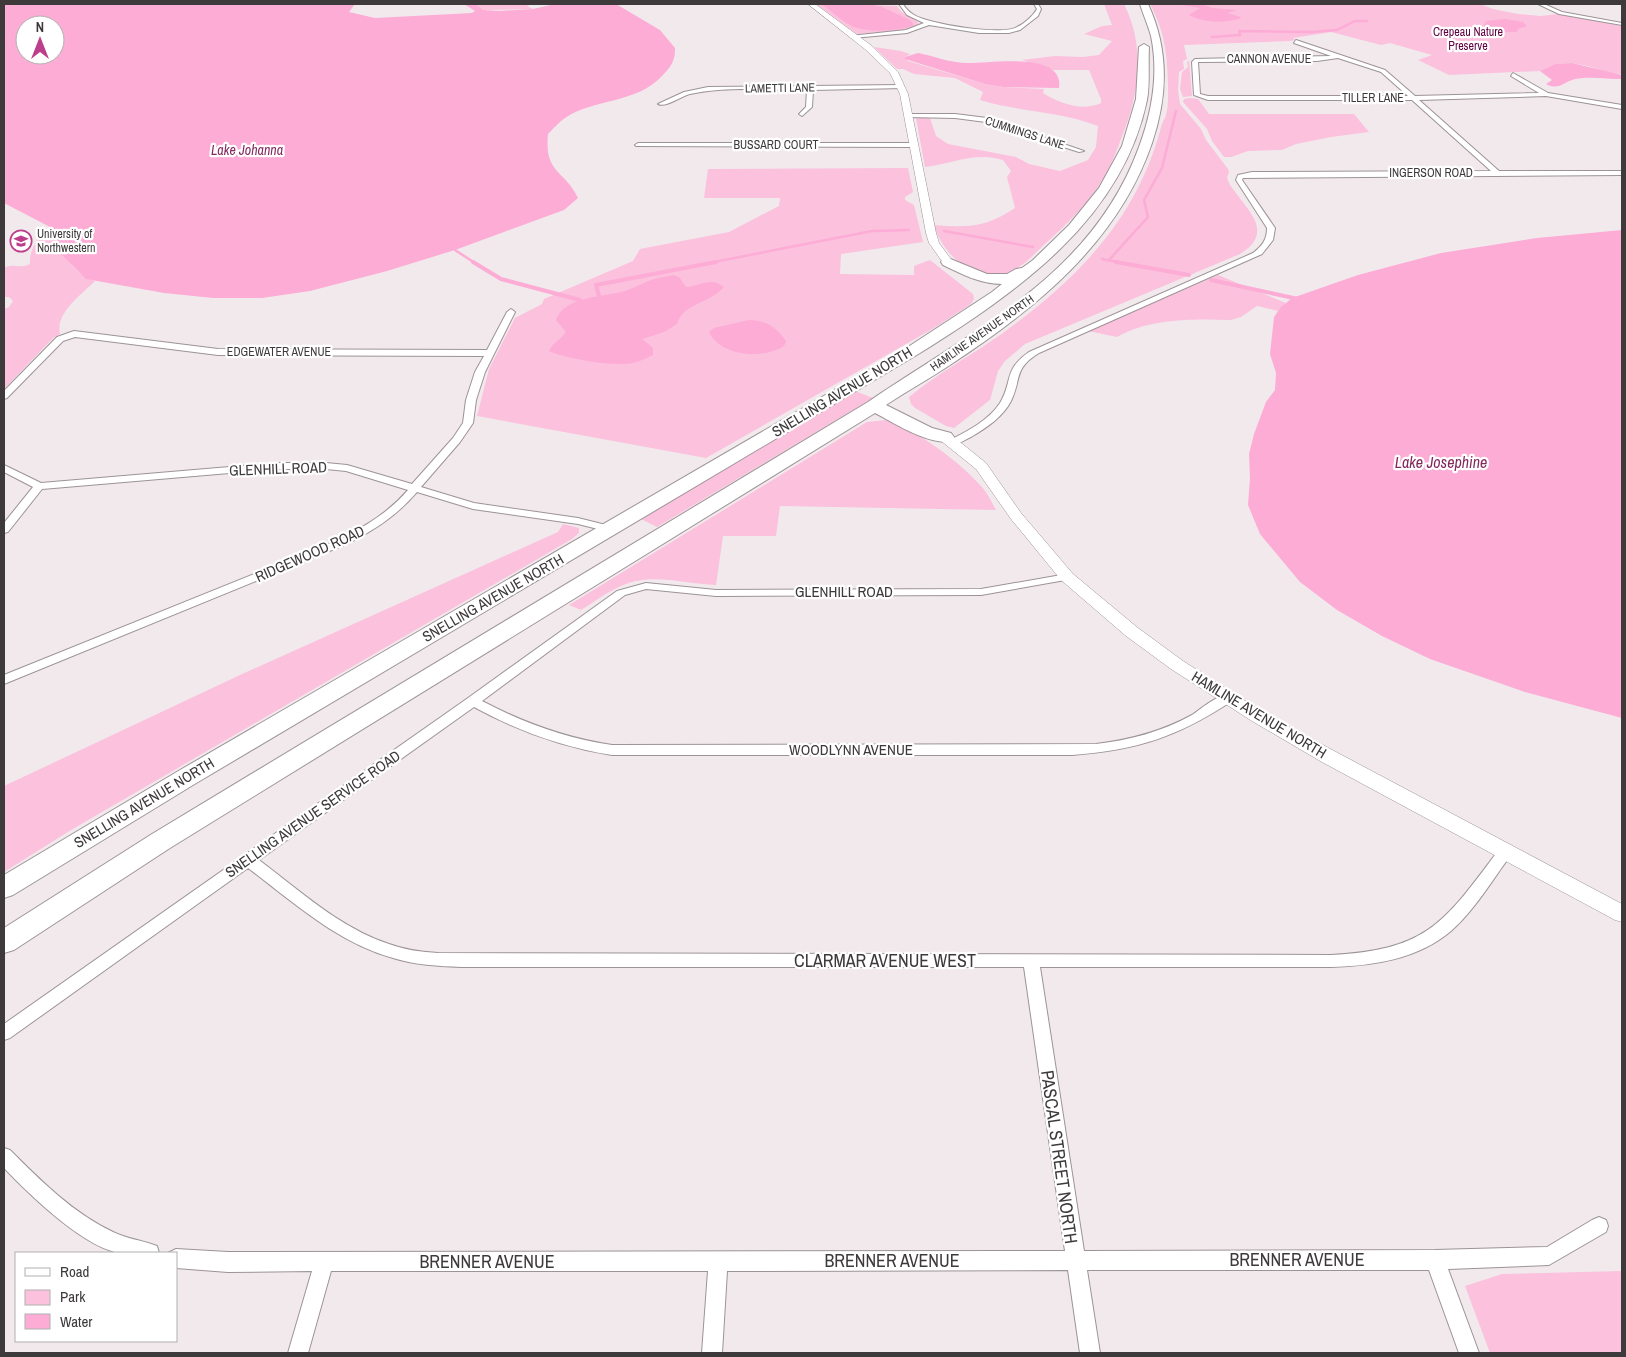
<svg xmlns="http://www.w3.org/2000/svg" width="1626" height="1357" font-family="'Archivo Narrow',sans-serif">
<rect width="100%" height="100%" fill="#f2e9ed"/>
<g fill="#fbc1dd">
<path d="M 476,4 L 532,4 L 527,6 L 533,9 L 483,10 Z"/>
<path d="M 816,4 L 821,4 L 832,11 L 908,20 L 873,5 L 897,6 C 902,16 915,16 919,24 L 904,30 L 857,34 Z"/>
<path d="M 1104,4 L 1124,4 C 1146,48 1139,95 1121,139 C 1115,156 1108,172 1098,187 C 1084,207 1065,226 1046,243 C 1035,253 1022,268 1008,273 C 976,286 942,254 934,225 C 968,228 987,227 1015,208 L 1007,177 L 1011,171 L 1003,160 C 976,151 951,164 925,167 L 916,118 L 930,118 L 936,136 L 948,144 L 1016,157 L 1029,164 L 1060,171 L 1088,160 L 1096,147 L 1098,126 C 1060,111 1019,112 980,100 L 983,92 L 955,78 L 914,74 L 903,69 L 897,69 L 874,47 L 901,51 L 910,54 L 905,57 L 908,61 L 985,84 L 1003,87 L 1044,89 L 1043,93 C 1059,103 1082,112 1101,103 L 1101,99 L 1089,70 L 1053,70 L 1022,60 L 1055,56 L 1083,57 L 1099,55 L 1112,41 L 1084,34 L 1102,26 L 1112,25 Z"/>
<path d="M 1150,4 L 1480,4 L 1493,9 L 1518,14 L 1541,16 L 1558,14 L 1622,26 L 1622,74 L 1610,73 L 1588,66 L 1572,63 L 1555,64 L 1540,71 L 1449,75 L 1418,60 L 1432,55 L 1390,43 L 1381,45 L 1331,32 L 1293,38 L 1295,40 L 1290,41 L 1184,45 L 1187,59 L 1183,61 L 1184,69 L 1179,72 L 1178,90 L 1180,104 L 1201,129 L 1206,140 L 1228,169 L 1229,172 L 1227,178 L 1230,185 C 1247,210 1276,232 1240,254 L 1025,344 L 1005,361 L 998,371 L 990,400 L 954,428 L 946,426 L 915,408 L 911,404 L 909,397 C 938,373 972,355 1003,333 C 1077,279 1135,221 1160,131 C 1161,126 1163,121 1165,118 C 1169,108 1168,94 1168,84 C 1167,52 1165,33 1150,4 Z"/>
<path d="M 1189,61 L 1192,96 L 1183,97 L 1180,89 L 1182,72 L 1188,67 L 1187,62 Z"/>
<path d="M 1190,98 L 1198,99 L 1209,114 L 1354,114 L 1369,132 L 1331,137 L 1296,144 L 1282,150 L 1248,151 L 1231,157 L 1224,157 L 1212,141 L 1207,129 L 1183,102 L 1184,99 Z"/>
<path d="M 908,168 L 913,192 L 905,197 L 905,200 L 914,205 L 923,242 L 841,254 L 840,274 L 914,275 L 914,266 L 930,260 L 973,294 L 974,299 L 971,304 L 934,328 L 706,458 L 477,416 L 489,369 L 515,318 L 542,304 L 544,299 L 633,261 L 640,249 L 729,232 L 779,206 L 780,198 L 704,198 L 708,169 Z"/>
<path d="M 51,230 C 60,249 74,276 95,281 C 81,295 55,313 60,334 L 53,338 L 4,389 L 4,309 L 9,307 L 13,301 L 9,297 L 4,297 L 4,268 C 13,263 22,269 30,264 C 29,250 38,235 51,230 Z"/>
<path d="M 1218,275 L 1286,303 L 1278,311 L 1257,306 L 1241,317 L 1231,320 C 1193,319 1151,318 1117,337 L 1088,331 Z"/>
<path d="M 855,391 L 873,398 L 657,527 L 641,519 Z"/>
<path d="M 887,420 C 917,430 961,463 982,487 C 988,494 992,503 996,510 L 780,506 L 776,536 L 723,536 L 716,585 C 684,584 652,572 621,586 C 607,592 594,602 581,610 L 569,605 L 867,422 Z"/>
<path d="M 563,524 L 579,528 L 579,533 L 572,539 L 71,830 L 4,872 L 4,786 L 240,675 L 558,532 Z"/>
<path d="M 1622,1271 L 1622,1353 L 1490,1353 L 1465,1286 L 1502,1274 Z"/>
</g>
<g fill="#fcacd5" fill-rule="evenodd">
<path d="M 4,4 L 355,4 L 349,12 L 375,18 L 472,13 L 475,11 L 464,4 L 476,4 L 483,10 L 499,11 L 533,9 L 555,4 L 616,4 L 660,30 L 675,48 C 675,61 672,65 663,75 C 637,104 595,98 565,118 C 559,122 553,129 548,134 C 544,174 564,169 578,198 L 564,210 L 455,250 L 387,271 L 310,291 L 262,298 L 213,298 L 164,293 L 86,279 L 61,254 L 59,243 L 50,227 L 4,203 ZM 25,25 L 55,25 L 55,55 L 25,55 Z"/>
<path d="M 821,4 L 869,4 L 882,7 L 908,19 L 913,23 L 913,26 C 895,31 871,33 854,27 C 842,22 832,11 821,4 Z"/>
<path d="M 1176,4 L 1202,4 L 1212,8 L 1237,10 L 1227,13 L 1241,17 L 1239,19 C 1221,23 1205,23 1189,15 L 1200,8 Z"/>
<path d="M 1505,19 L 1523,22 L 1527,26 L 1518,29 L 1517,32 L 1499,32 L 1485,29 L 1484,25 L 1486,21 Z"/>
<path d="M 918,53 C 934,56 951,63 967,63 C 986,64 1065,50 1059,88 L 1003,87 L 985,84 L 905,59 L 905,57 Z"/>
<path d="M 1572,63 L 1622,75 L 1622,79 C 1607,79 1591,76 1575,79 C 1564,82 1558,91 1546,84 L 1552,80 L 1540,71 L 1555,64 Z"/>
<path d="M 1622,230 L 1622,718 L 1525,692 L 1430,659 L 1382,636 L 1337,610 L 1300,582 L 1260,534 L 1248,505 L 1250,478 L 1249,454 L 1254,434 L 1266,402 L 1275,390 L 1276,373 L 1270,354 L 1274,317 L 1281,307 L 1292,298 L 1358,275 L 1441,253 L 1537,238 Z"/>
<path d="M 673,275 L 679,277 L 686,287 C 702,286 709,276 724,287 C 709,304 683,303 677,324 L 664,332 L 642,339 L 653,348 L 653,355 C 643,360 634,364 623,364 C 605,365 565,358 549,351 C 553,342 561,340 566,332 L 556,320 C 564,296 605,297 625,291 C 635,288 644,282 654,279 C 660,277 667,277 673,275 Z"/>
<path d="M 749,320 C 765,320 776,327 786,341 L 784,346 C 763,360 720,356 709,332 L 714,328 Z"/>
</g>
<g fill="none" stroke-linecap="round" stroke-linejoin="round">
<g stroke="#fcacd5" stroke-width="2.5">
<path d="M 1212,37 L 1240,35 L 1239,31 L 1311,32 L 1337,30 L 1355,21 L 1367,21"/>
<path d="M 944,231 L 1033,247"/>
<path d="M 455,250 L 475,263"/>
<path d="M 1102,259 L 1123,263"/>
<path d="M 1109,260 L 1148,217 L 1144,200 L 1162,168 L 1176,111"/>
<path d="M 709,263 L 872,231 L 909,230"/>
</g>
<g stroke="#fcacd5" stroke-width="4">
<path d="M 473,262 L 501,279 L 580,300"/>
<path d="M 1116,262 L 1189,275"/>
<path d="M 1211,280 L 1298,299"/>
<path d="M 599,296 L 596,285 L 716,262"/>
</g>
<g stroke="#9c9397" stroke-width="2">
<g id="street">
<path d="M 899,4 L 903,4 C 906,9 909,12 914,15 C 929,24 1001,36 1017,27 C 1024,24 1033,16 1037,9 L 1034,4 L 1038,4 L 1041,9 L 1038,16 L 1020,30 L 1009,33 L 979,33 L 929,25 L 907,33 L 853,38 L 850,36 L 906,30 L 924,23 L 907,15 Z"/>
<path d="M 1538,4 L 1544,4 L 1562,12 L 1622,23 L 1622,25 L 1559,14 Z"/>
<path d="M 1296,40 L 1385,70 L 1415,96 L 1539,93 L 1511,76 L 1513,73 L 1548,93 L 1622,105 L 1622,109 L 1546,96 L 1419,100 L 1499,171 L 1622,171 L 1622,175 L 1243,178 L 1242,180 L 1275,228 L 1273,240 L 1262,254 L 1039,353 C 1013,369 1022,378 1011,401 C 1003,417 986,428 971,437 C 964,440 957,446 950,444 L 950,440 C 968,431 989,420 1000,403 C 1013,382 1003,370 1029,352 L 1253,253 C 1262,246 1267,240 1267,228 L 1236,180 L 1238,175 L 1252,172 L 1491,171 L 1412,100 L 1208,100 L 1194,95 L 1192,62 L 1195,59 L 1331,56 L 1294,43 ZM 1338,58 L 1381,72 L 1408,96 L 1208,96 L 1200,94 L 1198,62 L 1317,61 Z"/>
<path d="M 902,85 L 904,88 L 813,90 L 812,107 L 802,116 L 799,114 L 806,107 L 807,90 C 770,90 726,86 690,94 C 681,96 666,108 658,104 L 684,92 L 708,87 Z"/>
<path d="M 908,114 L 955,114 L 987,118 L 1084,151 L 1079,152 L 986,122 L 955,118 L 906,117 Z"/>
<path d="M 638,143 L 914,143 L 917,145 L 914,147 L 636,146 L 635,145 Z"/>
<path d="M 511,309 L 515,312 L 485,372 L 476,400 L 473,423 L 460,442 L 421,487 L 474,503 L 578,518 L 614,527 L 615,529 L 614,531 L 610,532 L 578,524 L 473,509 L 417,492 C 396,516 376,529 349,543 L 4,684 L 4,675 L 341,539 C 367,525 389,512 408,490 L 346,471 L 326,469 L 277,469 L 42,489 L 8,532 L 4,533 L 4,523 L 33,487 L 4,472 L 4,465 L 41,483 L 277,463 L 326,463 L 347,465 L 412,484 L 453,438 L 463,423 L 466,400 L 475,372 L 484,356 L 218,355 L 75,337 L 63,341 L 7,398 L 4,399 L 4,391 L 57,337 L 74,331 L 218,349 L 487,350 L 507,312 Z"/>
<path d="M 1067,574 L 1073,577 L 1071,579 L 981,595 L 716,596 L 646,589 L 625,595 L 482,701 C 524,723 565,738 612,745 L 1096,744 C 1130,740 1161,732 1192,715 C 1202,708 1220,692 1232,695 L 1234,698 L 1232,701 C 1177,737 1138,750 1072,755 L 612,755 C 562,747 518,731 474,707 L 259,860 C 299,890 340,928 389,944 C 405,950 422,952 438,953 L 1331,955 C 1430,950 1445,921 1501,847 L 1506,846 L 1511,847 L 1513,851 L 1511,855 C 1492,880 1475,910 1451,931 C 1418,959 1373,966 1331,967 L 1040,967 L 1084,1251 L 1435,1250 L 1547,1247 L 1592,1220 L 1599,1217 L 1606,1220 L 1608,1226 L 1606,1232 L 1549,1265 L 1448,1269 L 1479,1353 L 1459,1353 L 1429,1270 L 1087,1270 L 1100,1353 L 1080,1353 L 1068,1270 L 727,1271 L 722,1353 L 702,1353 L 708,1271 L 331,1271 L 308,1353 L 288,1353 L 312,1271 L 228,1272 L 176,1268 L 176,1253 L 168,1253 L 176,1249 L 228,1252 L 1065,1251 L 1024,967 L 461,967 C 438,966 415,965 393,958 C 338,943 293,902 248,868 L 10,1038 L 4,1040 L 4,1024 L 468,698 L 617,591 L 646,583 L 716,590 L 981,589 Z"/>
<path d="M 4,1148 L 10,1150 C 41,1181 73,1213 113,1232 C 127,1239 142,1240 157,1246 L 159,1253 C 147,1253 133,1255 121,1253 C 85,1249 29,1194 4,1168 Z"/>
</g>
</g>
<g stroke="#9c9397" stroke-width="1">
<g id="secondary">
<path d="M 808,4 L 815,4 L 872,46 L 898,72 L 908,94 L 936,233 L 939,243 L 953,262 L 952,264 L 944,264 L 929,243 L 926,233 L 900,94 L 890,73 L 866,50 Z"/>
<path d="M 945,433 L 950,434 L 986,463 L 1021,513 L 1073,574 L 1138,628 L 1183,661 L 1264,713 L 1336,752 L 1622,904 L 1622,922 L 1615,920 L 1322,762 L 1252,721 L 1171,669 L 1126,636 L 1061,580 L 1011,519 L 976,469 L 940,440 L 938,437 Z"/>
</g>
</g>
<g stroke="#9c9397" stroke-width="2">
<g id="highway">
<path d="M 1140,4 L 1148,4 C 1169,49 1168,96 1152,143 C 1118,243 1035,309 950,365 C 929,379 907,391 886,405 L 932,428 L 951,433 L 954,437 L 951,441 C 930,446 894,423 875,413 L 170,848 L 14,950 L 4,953 L 4,928 L 152,834 L 868,402 C 973,330 1092,276 1139,147 C 1152,112 1159,74 1151,36 C 1148,25 1143,14 1140,4 Z"/>
<path d="M 1144,44 L 1149,47 C 1148,64 1150,84 1147,100 C 1122,220 1017,292 920,353 L 193,785 L 13,895 L 4,898 L 4,875 L 175,773 L 908,347 L 992,292 L 1002,284 C 980,284 962,274 943,265 L 941,262 L 943,259 L 948,258 L 987,274 L 1007,274 L 1016,269 L 1022,268 L 1033,260 L 1069,225 L 1099,188 L 1122,146 L 1136,99 L 1139,47 Z"/>
</g>
</g>
<use href="#street" fill="#fff" fill-rule="evenodd"/>
<use href="#secondary" fill="#fff" fill-rule="evenodd"/>
<use href="#highway" fill="#fff" fill-rule="evenodd"/>
</g>
<defs>
<g id="university-ring" transform="scale(1.125)"><circle r="9.5" fill="#fff" stroke="#bd3e8a" stroke-width="1.5"/><path d="M0-5L7-2L0 1L-7-2ZM-4 1L0 2.5L4 1V4Q0 6-4 4Z" fill="#bd3e8a"/></g>
</defs>
<g fill-rule="evenodd">
<use href="#university-ring" x="21" y="241"/>
</g>
<g text-anchor="middle" stroke-width="4.5" stroke-linejoin="round" paint-order="stroke">
<g font-size="12" fill="#5f0040" stroke="#fff">
<text x="1468" y="36">Crepeau Nature<tspan x="1468" dy="14">Preserve</tspan></text>
</g>
<g font-size="12" fill="#3e3a3c" stroke="#fff">
<text x="1269" y="63">CANNON AVENUE</text>
<text transform="translate(780 88) rotate(-1)" y="4">LAMETTI LANE</text>
<text x="1373" y="102">TILLER LANE</text>
<text transform="translate(1025 133) rotate(18)" y="4">CUMMINGS LANE</text>
<text x="776" y="149">BUSSARD COURT</text>
<text x="1431" y="177">INGERSON ROAD</text>
<text transform="translate(982 333) rotate(-35)" y="4">HAMLINE AVENUE NORTH</text>
<text x="279" y="356">EDGEWATER AVENUE</text>
</g>
<g font-size="12" fill="#3e3a3c" stroke="#fff" text-anchor="start">
<text x="37" y="238">University of<tspan x="37" dy="14">Northwestern</tspan></text>
</g>
<g font-size="14" font-style="italic" fill="#83295e" stroke="#fff">
<text x="247" y="155">Lake Johanna</text>
</g>
<g font-size="15" fill="#3e3a3c" stroke="#fff">
<text transform="translate(842 392) rotate(-31)" y="5">SNELLING AVENUE NORTH</text>
<text transform="translate(278 469) rotate(-2)" y="5">GLENHILL ROAD</text>
<text transform="translate(310 554) rotate(-24)" y="5">RIDGEWOOD ROAD</text>
<text x="844" y="597">GLENHILL ROAD</text>
<text transform="translate(493 598) rotate(-30)" y="5">SNELLING AVENUE NORTH</text>
<text transform="translate(1259 715) rotate(31)" y="5">HAMLINE AVENUE NORTH</text>
<text x="851" y="755">WOODLYNN AVENUE</text>
<text transform="translate(144 803) rotate(-31)" y="5">SNELLING AVENUE NORTH</text>
<text transform="translate(313 814) rotate(-35)" y="5">SNELLING AVENUE SERVICE ROAD</text>
</g>
<g font-size="16" font-style="italic" fill="#83295e" stroke="#fff">
<text x="1441" y="468">Lake Josephine</text>
</g>
<g font-size="18" fill="#3e3a3c" stroke="#fff">
<text x="885" y="967">CLARMAR AVENUE WEST</text>
<text transform="translate(1059 1157) rotate(82)" y="6">PASCAL STREET NORTH</text>
<text x="1297" y="1266">BRENNER AVENUE</text>
<text x="892" y="1267">BRENNER AVENUE</text>
<text x="487" y="1268">BRENNER AVENUE</text>
</g>
</g>
<rect width="1626" height="1357" fill="none" stroke="#3e3a3c" stroke-width="10"/>
<rect x="15" y="1252" width="162" height="90" fill="#ffffff" stroke="#b2b0b1"/>
<rect x="25" y="1268" width="25" height="8" fill="#ffffff" stroke="#b2b0b1"/>
<text x="60" y="1277" font-size="15" fill="#3e3a3c">Road</text>
<rect x="25" y="1290" width="25" height="15" fill="#fbc1dd" stroke="#b2b0b1"/>
<text x="60" y="1302" font-size="15" fill="#3e3a3c">Park</text>
<rect x="25" y="1314" width="25" height="15" fill="#fcacd5" stroke="#b2b0b1"/>
<text x="60" y="1327" font-size="15" fill="#3e3a3c">Water</text>
<g transform="translate(40 40)"><circle r="24" fill="#ffffff" stroke="#b2b0b1"/>
<path d="M0-4L9 19L0 12L-9 19Z" fill="#bd3e8a"/>
<text y="-8" font-size="14" font-weight="bold" text-anchor="middle" fill="#3e3a3c">N</text>
</g>
</svg>
